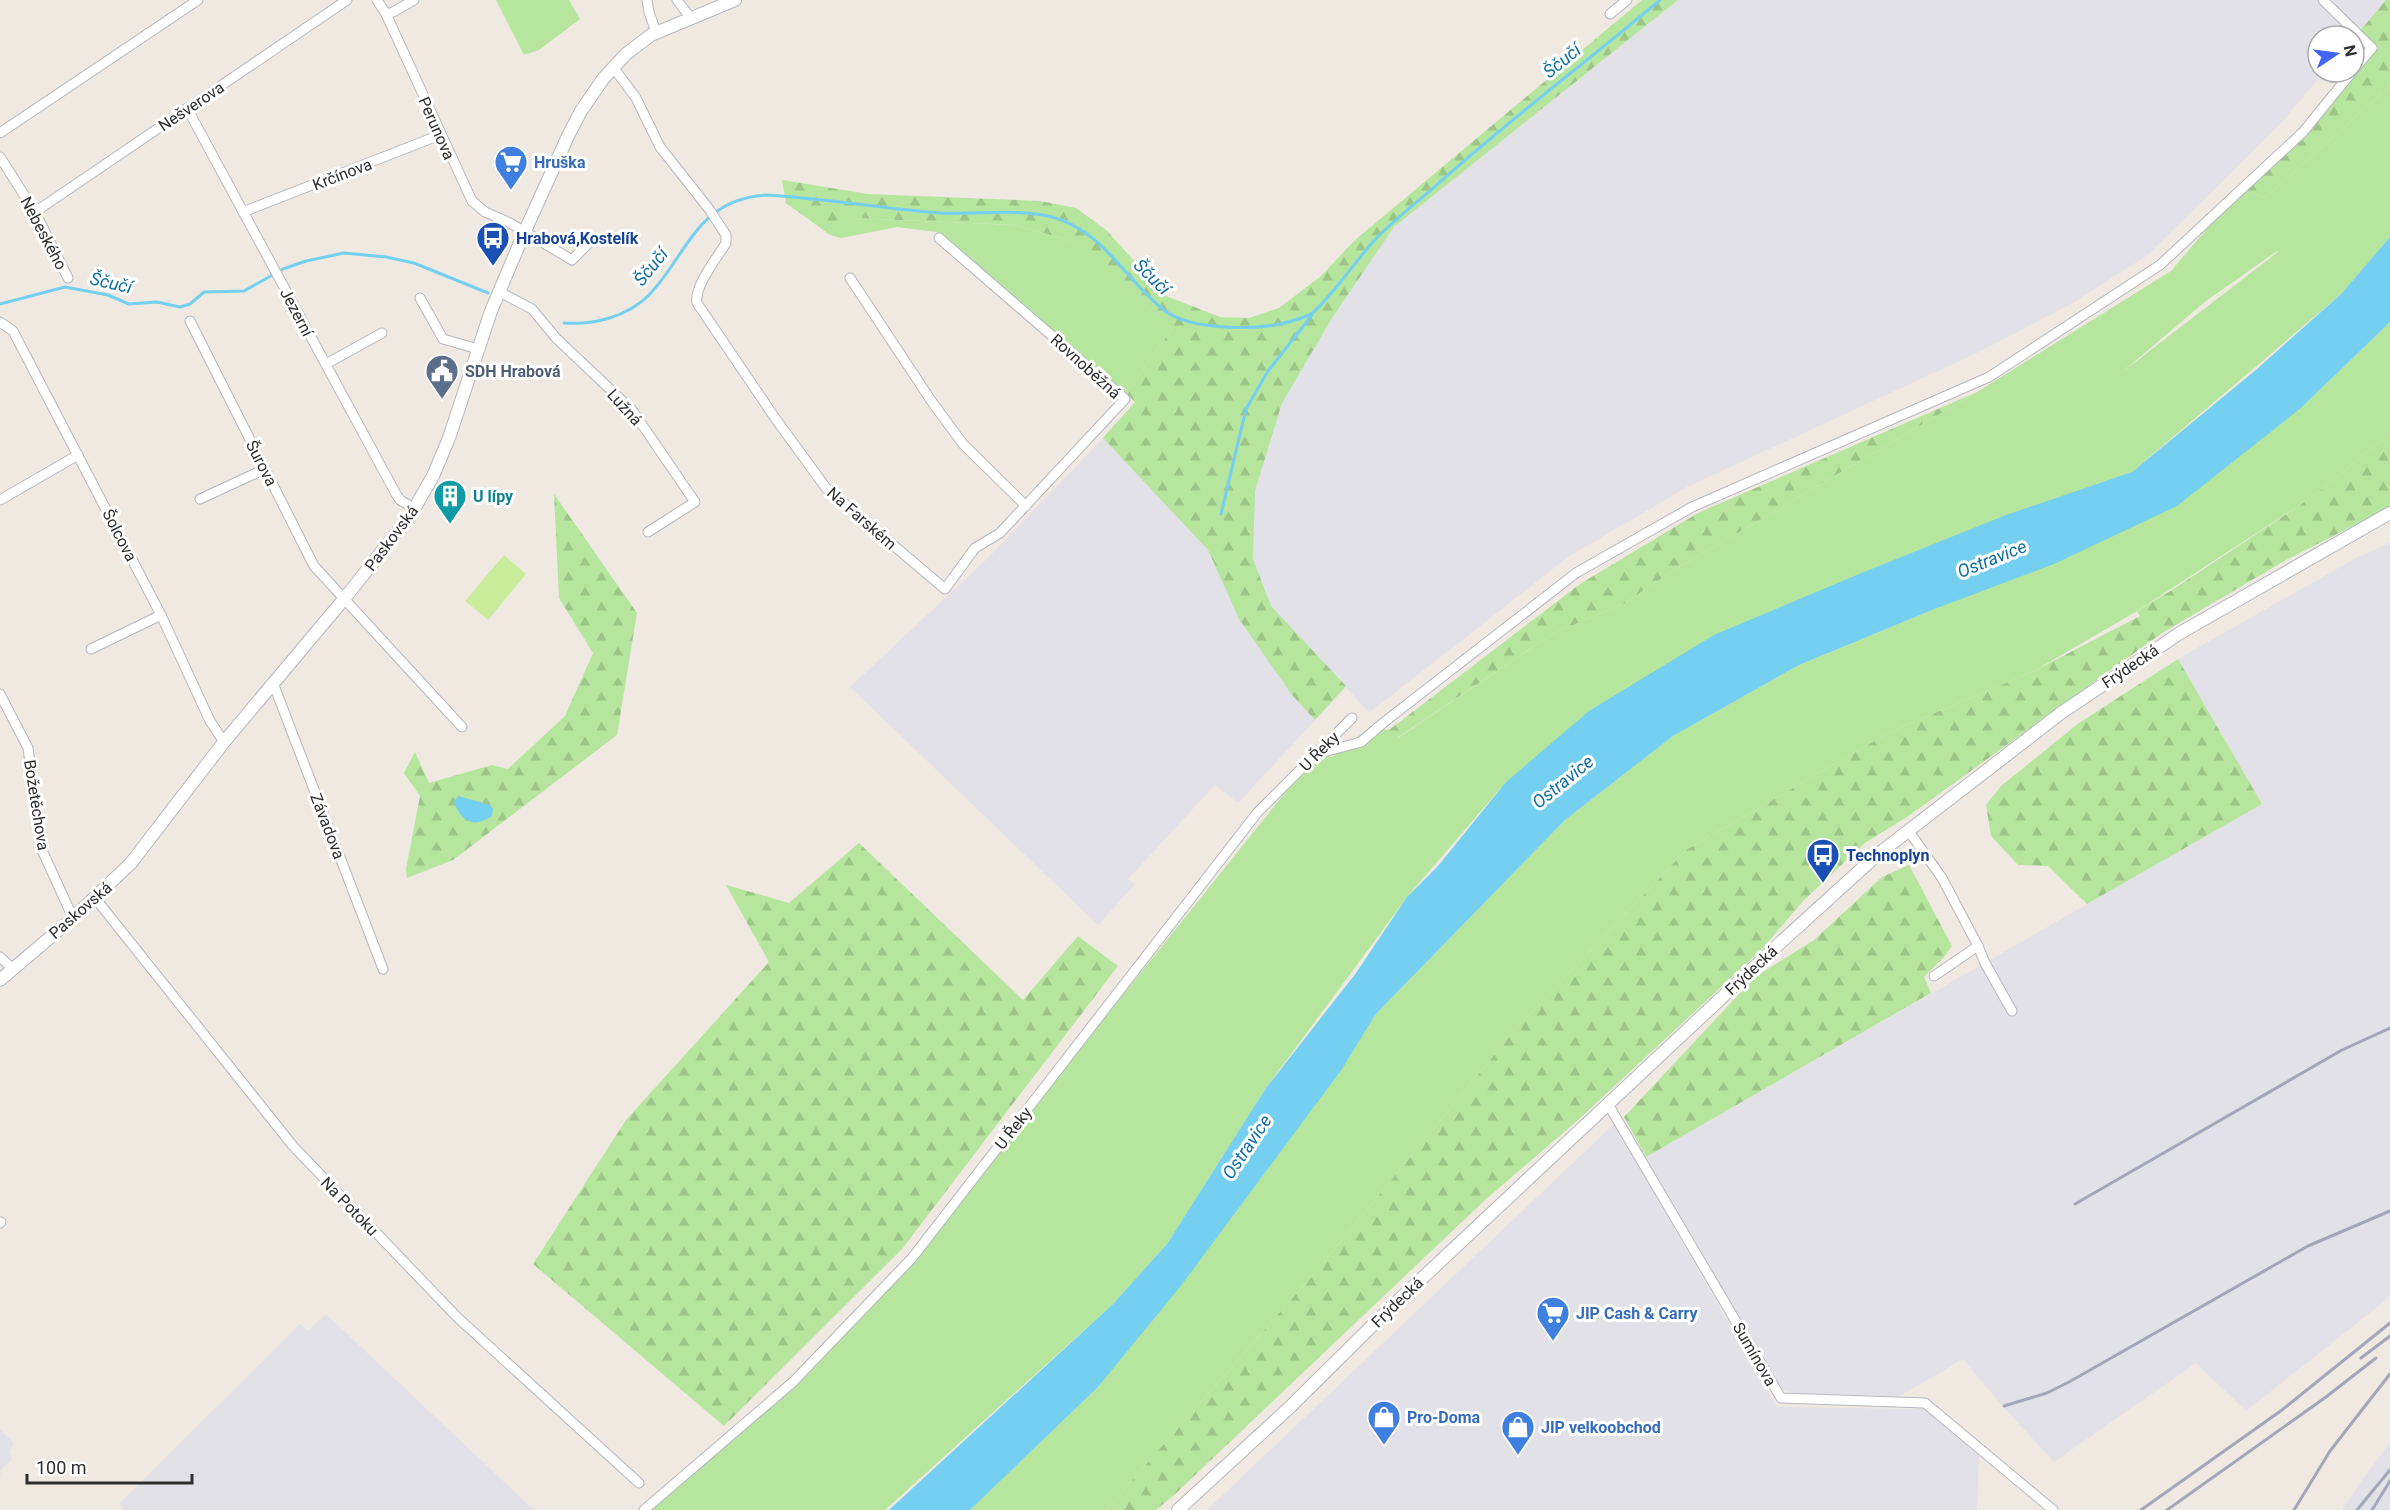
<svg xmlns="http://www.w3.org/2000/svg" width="2390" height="1510" font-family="Roboto,sans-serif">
<defs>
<pattern id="forest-firs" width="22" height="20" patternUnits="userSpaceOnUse" patternTransform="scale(1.5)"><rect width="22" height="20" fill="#b6e59e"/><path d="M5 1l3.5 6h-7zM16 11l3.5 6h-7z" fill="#9dc588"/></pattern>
</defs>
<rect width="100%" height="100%" fill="#efe9e1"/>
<g fill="#e3e1e8">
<path d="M 1678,0 L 2386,0 L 2354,37 L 2318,36 L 2318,72 L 2324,72 L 2282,122 L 2148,255 L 2071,304 L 1981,351 L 1687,487 L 1568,557 L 1369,713 L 1346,687 L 1238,803 L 1215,785 L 1128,879 L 1135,884 L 1098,925 L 850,687 L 989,557 L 1103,438 L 1208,549 L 1228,451 L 1365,250 Z"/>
<path d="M 2390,543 L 2390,1297 L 2246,1411 L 2196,1363 L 2054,1462 L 1998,1401 L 1963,1359 L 1900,1396 L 1798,1394 L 1781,1389 L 1646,1157 L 2262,804 L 2178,659 L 2354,559 Z"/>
<path d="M 1614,1124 L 1777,1407 L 1926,1409 L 1979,1456 L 1977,1510 L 1207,1510 Z"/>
<path d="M 326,1314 L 534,1510 L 124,1510 L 119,1504 L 300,1324 L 308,1331 Z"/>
<path d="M 0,1429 L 14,1443 L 10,1452 L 12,1459 L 1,1470 L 0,1478 Z"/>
<path d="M 2390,1443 L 2390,1510 L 2342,1510 L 2364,1477 Z"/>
</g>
<g fill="#b6e59e" fill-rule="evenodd">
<path d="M 496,0 L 569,0 L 580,19 L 539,50 L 524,55 Z"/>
<path d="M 2390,86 L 2390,237 L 2341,294 L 2132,472 L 1506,782 L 1407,897 L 1266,1088 L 1167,1244 L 1113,1304 L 885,1510 L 645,1510 L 793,1382 L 912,1258 L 1316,754 L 1332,757 L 1370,727 L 1389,730 L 1398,738 L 1552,634 L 1625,603 L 1671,572 L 1977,392 L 2171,271 L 2240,190 L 2265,198 ZM 2277,251 L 2278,252 L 2121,373 L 2206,301 Z"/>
<path d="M 854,218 L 1014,225 L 1065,239 L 1087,253 L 1172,329 L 1126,393 L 937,232 L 897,227 L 841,238 L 830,235 Z"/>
<path d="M 2390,322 L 2390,433 L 2315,495 L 2137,611 L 2034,671 L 1890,732 L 1686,850 L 1514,1031 L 1318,1269 L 1106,1510 L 970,1510 L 1097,1388 L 1375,1015 L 1565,820 L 1673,736 L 1799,665 L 1937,608 L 2301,408 Z"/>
</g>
<g fill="url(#forest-firs)">
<path d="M 1642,0 L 1678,0 L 1394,227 L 1332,318 L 1282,403 L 1255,491 L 1253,559 L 1271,606 L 1346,686 L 1315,720 L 1292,695 L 1239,619 L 1208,550 L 1103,438 L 1135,402 L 1126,393 L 1172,329 L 1086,253 L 1065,239 L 1014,225 L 855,218 L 830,235 L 786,203 L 782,180 L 868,194 L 1040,201 L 1076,208 L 1106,230 L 1166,296 L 1220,317 L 1249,318 L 1279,308 L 1321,276 L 1355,240 Z"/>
<path d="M 2386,0 L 2390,0 L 2390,86 L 2265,198 L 2240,190 L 2303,132 L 2371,48 L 2358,33 Z"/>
<path d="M 1977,392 L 1671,572 L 1625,603 L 1552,634 L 1397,738 L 1389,730 L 1580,584 L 1698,513 Z"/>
<path d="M 2390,433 L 2390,507 L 2286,560 L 2162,633 L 1907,817 L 1865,843 L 1804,900 L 1762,949 L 1578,1120 L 1485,1200 L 1173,1496 L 1156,1510 L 1106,1510 L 1318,1269 L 1514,1031 L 1686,850 L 1890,732 L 2034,671 L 2140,616 L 2137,611 L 2172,590 L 2315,495 Z"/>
<path d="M 554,494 L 637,613 L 617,735 L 453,860 L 407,878 L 406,869 L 420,796 L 404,773 L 415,752 L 429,783 L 492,765 L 508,769 L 565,716 L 593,653 L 559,598 Z"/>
<path d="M 2178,659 L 2262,804 L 2087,904 L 2048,866 L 2018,865 L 1991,836 L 1986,805 L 2001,786 L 2079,723 Z"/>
<path d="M 859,843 L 1023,1000 L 1078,936 L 1118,966 L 902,1249 L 724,1426 L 533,1264 L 626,1120 L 769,962 L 726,885 L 789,903 Z"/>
<path d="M 1909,865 L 1952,946 L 1943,958 L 1924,977 L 1931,993 L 1646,1157 L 1624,1117 L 1755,977 L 1814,940 L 1882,877 Z"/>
</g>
<path fill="#c9ec9a" d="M 504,555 L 526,574 L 488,620 L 465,601 Z"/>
<g fill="#75cff0">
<path d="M 2390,237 L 2390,322 L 2301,408 L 2177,506 L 2054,564 L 1937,608 L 1799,665 L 1673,736 L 1565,820 L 1375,1015 L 1342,1069 L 1180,1287 L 1097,1388 L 970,1510 L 889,1510 L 1113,1304 L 1167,1244 L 1266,1088 L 1356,973 L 1407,897 L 1438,866 L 1506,782 L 1589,711 L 1714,635 L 1864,572 L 2006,515 L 2132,472 L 2257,369 L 2341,294 Z"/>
<path d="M 458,796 L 490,805 L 493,809 L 492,816 C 474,828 462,823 454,802 Z"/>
</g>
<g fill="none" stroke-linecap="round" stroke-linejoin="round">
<g stroke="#75cff0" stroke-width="3">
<path d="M 0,304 L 65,287 L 108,295 L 129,304 L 157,302 L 180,307 L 190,304 L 204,292 L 244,291 L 283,269 L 306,261 L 344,253 L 386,257 L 414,263 L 488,293"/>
<path d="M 564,323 C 594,325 627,317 649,295 C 688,254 697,199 766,195 C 824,198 882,209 940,213 C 976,215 1017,208 1052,217 C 1104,231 1125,280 1165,311 C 1182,323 1206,326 1226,327 C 1254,329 1283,326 1309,315 C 1321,310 1359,257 1372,243 C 1389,224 1411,207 1431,190 C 1505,123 1584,64 1660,0"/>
<path d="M 1221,514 L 1246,409 L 1268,371 L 1312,315"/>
</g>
<g stroke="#b4b7c1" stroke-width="11">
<g id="street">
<path d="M 377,0 L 386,14 L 472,201 L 485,212 L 510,223 L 572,260 L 594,238"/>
<path d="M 647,0 L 649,12 L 656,32"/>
<path d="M 677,0 L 690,17"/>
<path d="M 2323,0 L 2372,48 L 2354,69"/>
<path d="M 386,14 L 393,12 L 414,0"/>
<path d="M 1610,14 L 1627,0"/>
<path d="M 613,67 L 636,98 L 660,147 L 709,209 L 726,235 L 726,243 C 717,258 694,286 697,303 L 775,418 L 826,488 L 945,589 L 975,548 L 1000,533 L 1125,399 L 939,238"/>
<path d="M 187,108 L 396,494 L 400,500 L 415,509"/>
<path d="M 0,133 L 198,0"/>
<path d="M 0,157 L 35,212 L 68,278"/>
<path d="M 35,212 L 347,0"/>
<path d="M 243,212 L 440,135"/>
<path d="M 850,278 L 932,402 L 963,444 L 1026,506"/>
<path d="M 498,291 L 532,309 L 556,338 L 632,410 L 695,502 L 648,532"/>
<path d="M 420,298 L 443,339 L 478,349"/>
<path d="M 190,321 L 314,566 L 462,727"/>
<path d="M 0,322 L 13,331 L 161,615 L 210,721 L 224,742"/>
<path d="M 326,364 L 382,333"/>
<path d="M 200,499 L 265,469"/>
<path d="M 0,500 L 78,455"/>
<path d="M 91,649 L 161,615"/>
<path d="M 273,683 L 383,969"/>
<path d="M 0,694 L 28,748 L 42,850 L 73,918"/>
<path d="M 1316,754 L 1361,742 L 1383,723 L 1576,573 L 1692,507 L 1989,377 L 2160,265 L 2303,132 L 2352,72"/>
<path d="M 1908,830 L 1942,878 L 1978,946"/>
<path d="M 95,898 L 293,1146 L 457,1317 L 639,1483"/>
<path d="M 0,957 L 13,969"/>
<path d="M 1934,976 L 1978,946 L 1985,963 L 2012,1011"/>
<path d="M 1608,1104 L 1781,1398 L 1925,1403 L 2053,1510"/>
<path d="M 0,1223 L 1,1222"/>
<path d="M 644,1510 L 793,1382 L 912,1258 L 1257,813 L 1352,718"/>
</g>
</g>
<g stroke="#b4b7c1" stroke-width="14">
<g id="secondary">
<path d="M 0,980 L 73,918 L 131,863 L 224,742 L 344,599 L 410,516 L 433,476 L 449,438 L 491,311 L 525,231 L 568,136 L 581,111 L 603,79 L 626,54 L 651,35 L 735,0"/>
<path d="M 1178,1510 L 1290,1407 L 1384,1314 L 1780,943 L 1877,855 L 2061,713 L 2180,633 L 2390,513"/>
</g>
</g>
<use href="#street" stroke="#fff" stroke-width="9"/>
<use href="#secondary" stroke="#fff" stroke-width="12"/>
<g stroke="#a3a6b8" stroke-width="3">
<path d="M 2075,1204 L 2342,1050 L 2390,1028"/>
<path d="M 2361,1358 L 2390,1336"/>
<path d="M 2004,1406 L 2047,1393 L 2069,1382 L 2308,1246 L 2390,1211"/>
<path d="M 2141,1510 L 2282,1410 L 2390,1323"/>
<path d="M 2167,1510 L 2326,1397 L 2376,1358"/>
<path d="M 2294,1510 L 2330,1451 L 2390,1374"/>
<path d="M 2357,1510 L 2390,1470"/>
<path d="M 2372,1510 L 2390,1481"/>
</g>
</g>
<defs>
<g id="supermarket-pin" transform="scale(1.725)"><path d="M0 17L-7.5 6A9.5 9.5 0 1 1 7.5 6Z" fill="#3f7fe0" stroke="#fff"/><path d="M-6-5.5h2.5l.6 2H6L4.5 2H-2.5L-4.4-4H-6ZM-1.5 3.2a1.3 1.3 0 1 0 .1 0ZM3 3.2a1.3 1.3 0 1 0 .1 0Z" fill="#fff"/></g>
<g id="bus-pin" transform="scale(1.725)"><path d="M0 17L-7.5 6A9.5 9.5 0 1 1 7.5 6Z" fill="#1a4fb4" stroke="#fff"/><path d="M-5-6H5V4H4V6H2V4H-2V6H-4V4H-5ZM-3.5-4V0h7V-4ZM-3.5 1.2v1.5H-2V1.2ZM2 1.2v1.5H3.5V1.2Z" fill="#fff"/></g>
<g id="civic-pin" transform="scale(1.725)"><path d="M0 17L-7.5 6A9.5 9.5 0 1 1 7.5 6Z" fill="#5c6f8a" stroke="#fff"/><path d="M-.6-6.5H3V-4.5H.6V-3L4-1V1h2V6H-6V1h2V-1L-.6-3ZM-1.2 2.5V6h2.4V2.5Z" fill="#fff"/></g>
<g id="building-pin" transform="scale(1.725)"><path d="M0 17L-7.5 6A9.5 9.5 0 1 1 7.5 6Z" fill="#0f9aa8" stroke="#fff"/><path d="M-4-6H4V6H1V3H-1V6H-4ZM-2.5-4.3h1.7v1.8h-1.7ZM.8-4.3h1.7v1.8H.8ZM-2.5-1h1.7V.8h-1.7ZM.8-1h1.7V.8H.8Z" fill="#fff"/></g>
<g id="shop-pin" transform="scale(1.725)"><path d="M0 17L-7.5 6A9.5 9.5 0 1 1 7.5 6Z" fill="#3f7fe0" stroke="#fff"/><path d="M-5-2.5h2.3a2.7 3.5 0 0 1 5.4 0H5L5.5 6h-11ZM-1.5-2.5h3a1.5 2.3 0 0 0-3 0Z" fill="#fff"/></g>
</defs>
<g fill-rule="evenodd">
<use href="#supermarket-pin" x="511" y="162"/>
<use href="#bus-pin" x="493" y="238"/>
<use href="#civic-pin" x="442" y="371"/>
<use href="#building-pin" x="450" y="496"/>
<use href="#bus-pin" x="1823" y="855"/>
<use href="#supermarket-pin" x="1553" y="1313"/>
<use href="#shop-pin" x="1384" y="1417"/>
<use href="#shop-pin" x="1518" y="1427"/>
</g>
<g text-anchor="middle" stroke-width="6" stroke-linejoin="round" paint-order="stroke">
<g font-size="16" fill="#2e2e2e" stroke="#fff">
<text transform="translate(191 106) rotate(-34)" y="6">Nešverova</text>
<text transform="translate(437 128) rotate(66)" y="6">Perunova</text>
<text transform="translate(342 174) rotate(-21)" y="6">Krčínova</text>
<text transform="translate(44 233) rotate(62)" y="6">Nebeského</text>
<text transform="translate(297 312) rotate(62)" y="6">Jezerní</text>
<text transform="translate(1086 366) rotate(42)" y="6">Rovnoběžná</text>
<text transform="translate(625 407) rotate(48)" y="6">Lužná</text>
<text transform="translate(262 463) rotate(63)" y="6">Šurova</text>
<text transform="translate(862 518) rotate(41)" y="6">Na Farském</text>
<text transform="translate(120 535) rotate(63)" y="6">Šolcova</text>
<text transform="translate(391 538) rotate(-53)" y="6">Paskovská</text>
<text transform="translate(2130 666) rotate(-34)" y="6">Frýdecká</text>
<text transform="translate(1319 751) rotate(-45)" y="6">U Řeky</text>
<text transform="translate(37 805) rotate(81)" y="6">Božetěchova</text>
<text transform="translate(328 826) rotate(69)" y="6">Závadova</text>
<text transform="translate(80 910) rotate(-41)" y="6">Paskovská</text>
<text transform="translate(1751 970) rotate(-43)" y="6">Frýdecká</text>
<text transform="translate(1013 1128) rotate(-52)" y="6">U Řeky</text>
<text transform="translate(350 1206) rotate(46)" y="6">Na Potoku</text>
<text transform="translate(1397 1302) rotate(-44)" y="6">Frýdecká</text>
<text transform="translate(1755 1354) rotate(60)" y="6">Sumínova</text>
</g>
<g font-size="16" font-weight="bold" fill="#366cbe" stroke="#fff" text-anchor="start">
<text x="534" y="168">Hruška</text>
<text x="1576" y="1319">JIP Cash &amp; Carry</text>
<text x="1407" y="1423">Pro-Doma</text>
<text x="1541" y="1433">JIP velkoobchod</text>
</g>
<g font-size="16" font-weight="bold" fill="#164399" stroke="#fff" text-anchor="start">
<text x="516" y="244">Hrabová,Kostelík</text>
<text x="1846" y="861">Technoplyn</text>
</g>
<g font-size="16" font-weight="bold" fill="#4e5e75" stroke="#fff" text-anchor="start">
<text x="465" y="377">SDH Hrabová</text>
</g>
<g font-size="16" font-weight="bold" fill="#0d838f" stroke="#fff" text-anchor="start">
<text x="473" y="502">U lípy</text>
</g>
<g font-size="18" font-style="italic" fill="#0d6fa3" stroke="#fff">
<text transform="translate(1562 61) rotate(-39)" y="6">Ščučí</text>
<text transform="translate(651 267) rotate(-51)" y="6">Ščučí</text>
<text transform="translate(1152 277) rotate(44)" y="6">Ščučí</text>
<text transform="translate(111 283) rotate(13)" y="6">Ščučí</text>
<text transform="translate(1992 559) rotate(-22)" y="6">Ostravice</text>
<text transform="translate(1563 782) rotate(-39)" y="6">Ostravice</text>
<text transform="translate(1247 1147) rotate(-56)" y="6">Ostravice</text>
</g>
</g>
<g transform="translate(2336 54) rotate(77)"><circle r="28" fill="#ffffff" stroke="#ababab" stroke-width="1.5"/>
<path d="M0-4.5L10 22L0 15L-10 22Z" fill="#4264fb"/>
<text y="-9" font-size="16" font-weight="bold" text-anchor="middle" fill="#2e2e2e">N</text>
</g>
<path d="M27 1474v9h165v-9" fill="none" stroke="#2e2e2e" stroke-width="3"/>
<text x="36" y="1474" font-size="18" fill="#2e2e2e" stroke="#ffffff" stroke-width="4.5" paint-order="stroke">100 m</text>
</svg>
